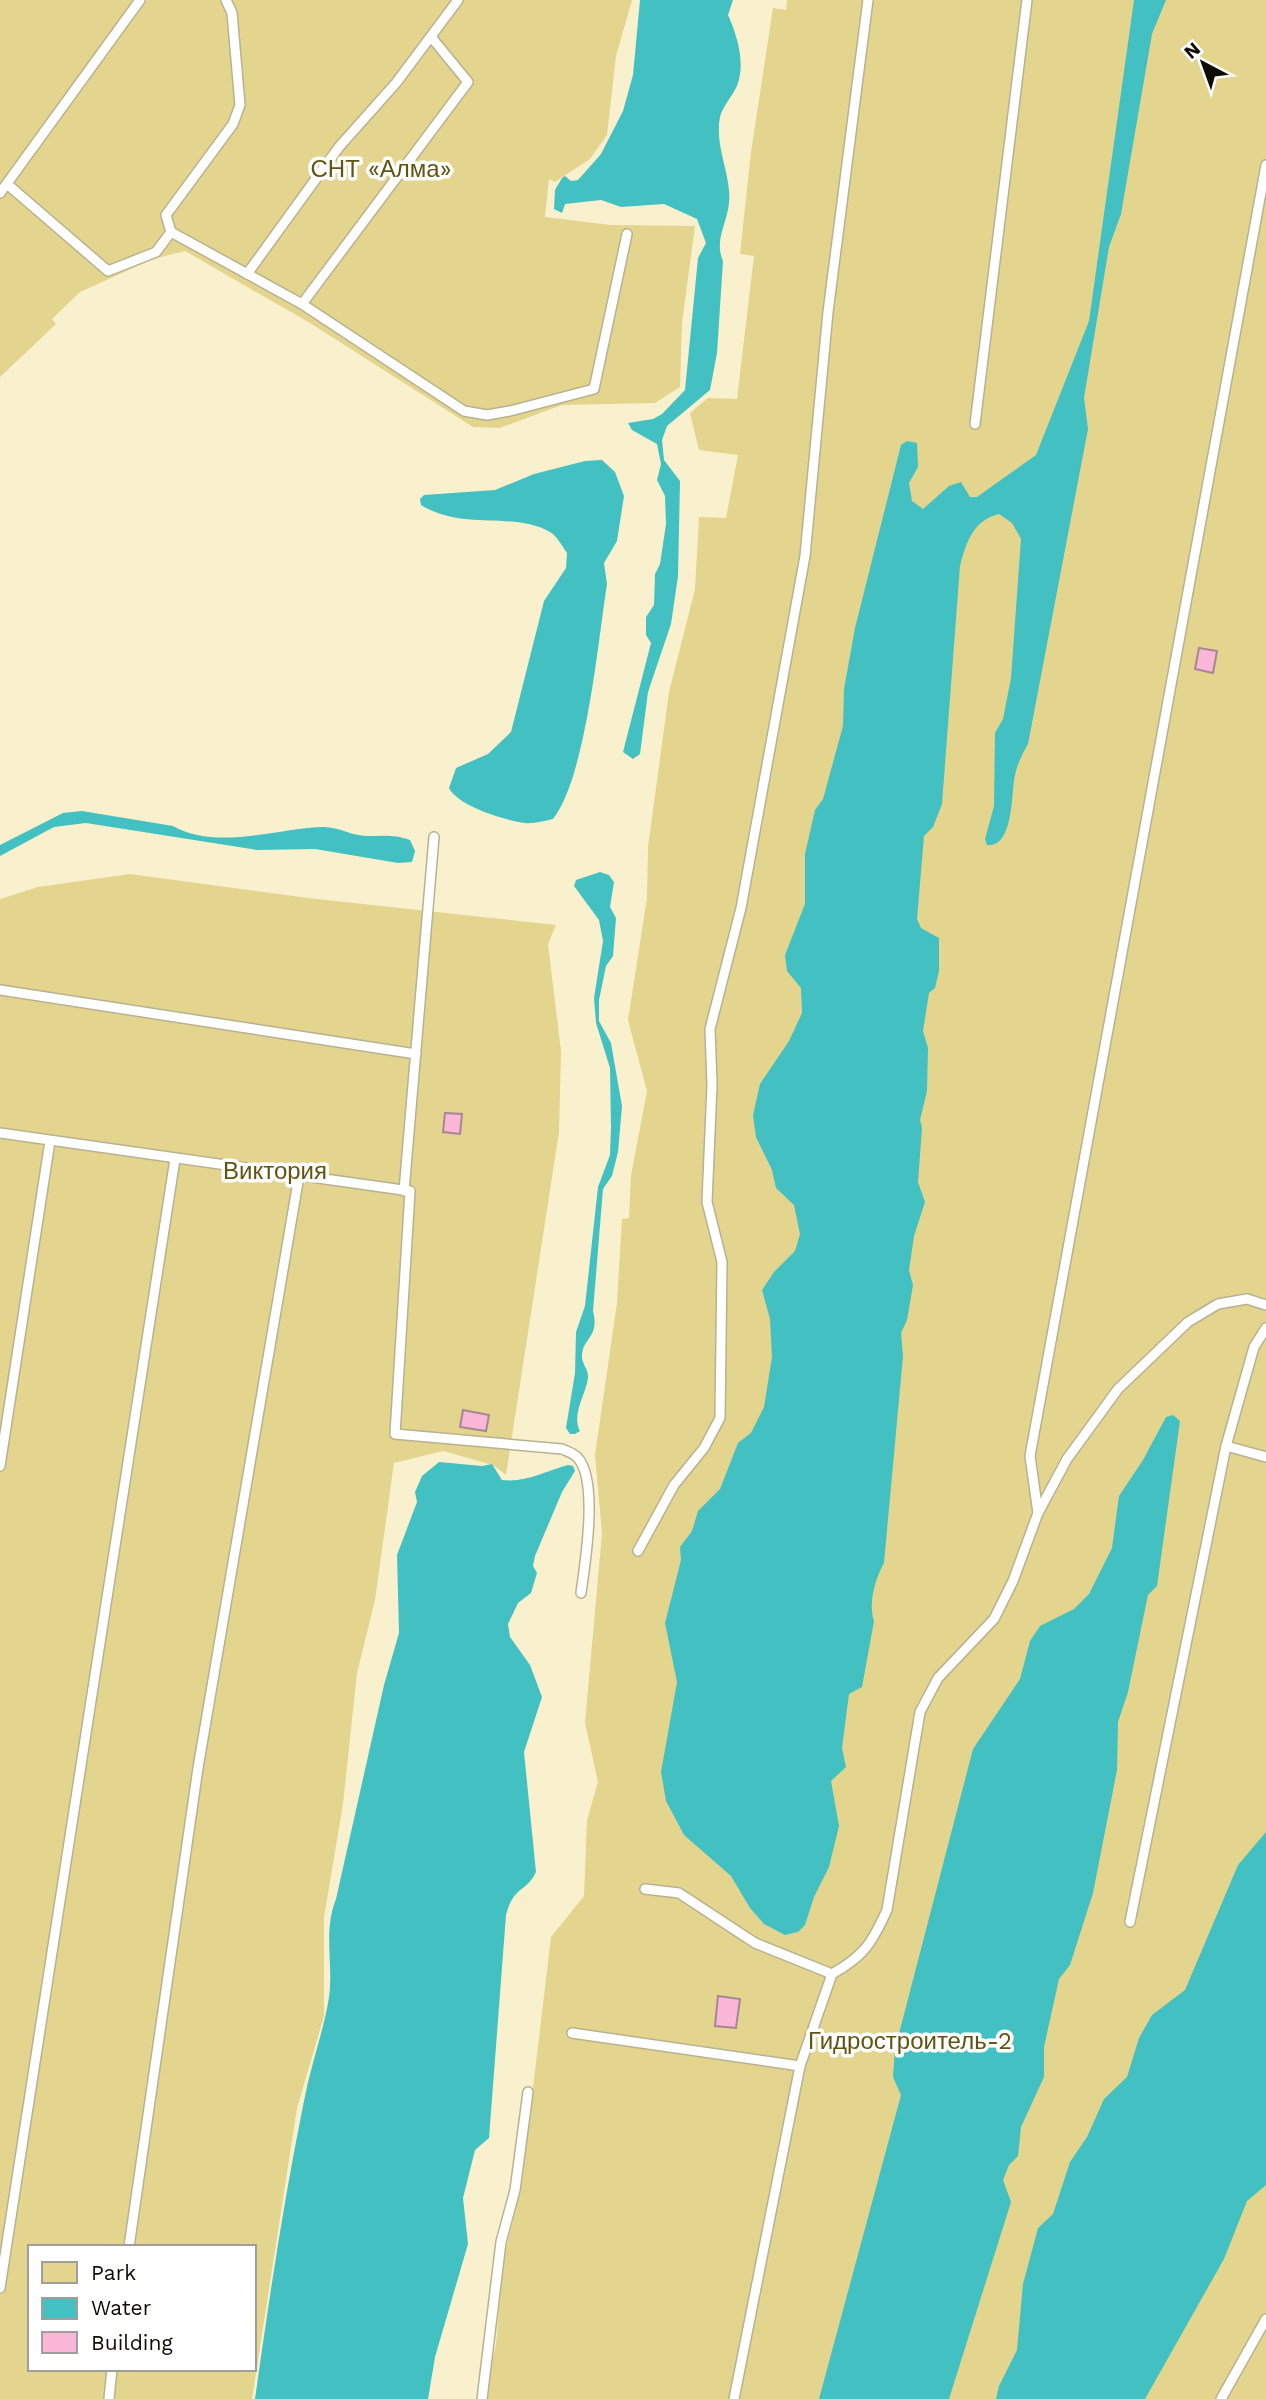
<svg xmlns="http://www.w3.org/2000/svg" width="1266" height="2399" font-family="'Work Sans',sans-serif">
<rect width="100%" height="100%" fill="#f9f1ce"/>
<g fill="#e3d48e" fill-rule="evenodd">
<path d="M 0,0 L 632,0 L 616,56 L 607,135 L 590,159 L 555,182 L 549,179 L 545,217 L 611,225 L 695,226 L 682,323 L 680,387 L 655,403 L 562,405 L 500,428 L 473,427 L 310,323 L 185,251 L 153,259 L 80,292 L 52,319 L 56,324 L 0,377 Z"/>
<path d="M 787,0 L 1266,0 L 1266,2399 L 483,2399 L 496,2345 L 503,2260 L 521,2189 L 551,1937 L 584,1896 L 587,1820 L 598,1782 L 585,1723 L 602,1533 L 595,1455 L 617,1303 L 622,1219 L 629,1218 L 631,1176 L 647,1091 L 628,1020 L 647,898 L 648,847 L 669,692 L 695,589 L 699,517 L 726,518 L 738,455 L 699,450 L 690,413 L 708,398 L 737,399 L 754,256 L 740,254 L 751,152 L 773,8 L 786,10 Z"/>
<path d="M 130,874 L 308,898 L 556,925 L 548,944 L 561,1051 L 559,1132 L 506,1475 L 493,1465 L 443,1451 L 394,1463 L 375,1600 L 357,1673 L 343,1804 L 324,1917 L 324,2016 L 297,2108 L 252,2399 L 0,2399 L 0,899 L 38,887 ZM 30,2247 L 254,2247 L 254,2369 L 30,2369 Z"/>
</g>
<g fill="#43c1c2">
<path d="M 640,0 L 733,0 L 728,15 C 737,35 745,61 738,83 C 734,95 723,105 720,117 C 714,146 732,176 729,203 C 727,224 714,240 723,261 L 717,353 L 710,390 L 667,426 L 662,440 L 664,460 L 680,481 L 678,576 L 671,624 L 648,692 L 640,754 L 633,759 L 623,752 L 651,643 L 646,635 L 646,617 L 654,605 L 655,574 L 660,564 L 666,524 L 665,496 L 657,480 L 661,464 L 657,444 L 632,430 L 628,423 L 653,419 L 662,414 L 685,390 L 698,258 L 706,243 L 697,219 L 664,204 L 621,207 L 601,200 L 565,204 L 562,213 L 554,209 L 555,190 L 562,178 L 565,176 L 571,181 L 578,180 L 601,154 L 623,111 L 633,75 Z"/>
<path d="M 1134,0 L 1166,0 L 1152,34 L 1121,214 L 1109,247 L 1084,398 L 1088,429 L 1028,744 C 1023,753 1017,764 1015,775 C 1011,793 1014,848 987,845 L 985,839 L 994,806 L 995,733 L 1003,719 L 1011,678 L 1021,539 L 1012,523 L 999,514 C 973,520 966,543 960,566 L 942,804 L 933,827 L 924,836 L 917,919 L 921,928 L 939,938 L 939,971 L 935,988 L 929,993 L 923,1031 L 928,1048 L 927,1091 L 920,1120 L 922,1128 L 918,1182 L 925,1202 L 914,1236 L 909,1270 L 913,1285 L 907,1320 L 901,1333 L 903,1356 L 884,1563 C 875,1579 868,1604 874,1621 L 862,1687 L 849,1694 L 842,1748 L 846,1767 L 831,1781 L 839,1826 L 829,1867 L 814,1897 L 805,1925 L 798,1932 L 785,1935 L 764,1924 L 750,1908 L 731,1876 L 684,1835 L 666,1801 L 661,1772 L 677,1682 L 665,1623 L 681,1560 L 680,1547 L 692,1531 L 698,1511 L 720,1489 L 738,1443 L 751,1433 L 764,1407 L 772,1357 L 770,1319 L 762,1290 L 774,1272 L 795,1251 L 800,1234 L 794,1205 L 776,1188 L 772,1170 L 756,1137 L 753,1115 L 760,1084 L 789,1041 L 802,1013 L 801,988 L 787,971 L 785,955 L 805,904 L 805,854 L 815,810 L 823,799 L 843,726 L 844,689 L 855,628 L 901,445 L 907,441 L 917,443 L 918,467 L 909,483 L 912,501 L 923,509 L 949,486 L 961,482 L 970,497 L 977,497 L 1036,455 L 1089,321 Z"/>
<path d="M 602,460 L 615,472 L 624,496 L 617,541 L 604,563 L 607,584 C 598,641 586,777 553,819 C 544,821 533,824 525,823 C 504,820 458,806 449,788 L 456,768 L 488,754 L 511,732 L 544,601 L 566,568 L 567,553 C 562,546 557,536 550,532 C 513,511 463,531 421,505 L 420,499 L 424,495 L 495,490 L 534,474 L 585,461 Z"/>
<path d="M 82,811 L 173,826 C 217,851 277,828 324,827 C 339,827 352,836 367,836 C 383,836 394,834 410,840 L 415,851 L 412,862 L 398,863 L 315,849 L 257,850 L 86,823 L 54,827 L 0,856 L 0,845 L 63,813 Z"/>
<path d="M 600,872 L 609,875 L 614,882 L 610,907 L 616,918 L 613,956 L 606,966 L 599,1000 L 599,1021 L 611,1043 L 622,1106 L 618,1152 L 612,1176 L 603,1189 L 593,1311 C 600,1338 582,1337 582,1357 C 582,1364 589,1370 588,1378 C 586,1394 571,1415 580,1431 L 575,1434 L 570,1434 L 566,1428 L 575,1373 L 576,1332 L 585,1306 L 598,1187 L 610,1155 L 611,1127 L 610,1068 L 596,1023 L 594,998 L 603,941 L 599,920 L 574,886 L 576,880 Z"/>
<path d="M 1173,1415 L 1180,1421 L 1157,1586 L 1148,1595 L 1128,1692 L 1118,1722 L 1117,1770 L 1093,1893 L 1070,1965 L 1059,1979 L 1044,2047 L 1044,2077 L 1021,2127 L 1018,2156 L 1009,2165 L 1003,2180 L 1011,2202 L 949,2399 L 819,2399 L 901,2095 L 893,2077 L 895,2049 L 973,1749 L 1020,1679 L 1030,1641 L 1040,1626 L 1074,1609 L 1089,1594 L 1112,1548 L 1119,1496 L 1143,1460 L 1166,1417 Z"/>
<path d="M 439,1462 L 482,1466 L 492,1464 L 502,1480 C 526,1483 545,1471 568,1465 L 573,1466 L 575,1471 L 562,1492 L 535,1556 L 533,1566 L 537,1573 L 531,1593 L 518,1603 L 508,1624 L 510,1637 L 530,1665 L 542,1697 L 524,1752 L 536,1872 C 526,1893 514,1885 506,1915 L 489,2138 L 475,2150 L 463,2198 L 468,2244 L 435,2357 L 428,2399 L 255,2399 C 269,2299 284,2199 304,2101 C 310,2068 322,2036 328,2003 C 335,1967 322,1934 336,1899 L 384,1685 L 399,1633 L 397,1555 L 417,1502 L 415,1492 L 422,1476 Z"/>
<path d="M 1266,1832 L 1266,2185 L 1247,2201 L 1224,2259 L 1145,2399 L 996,2399 L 999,2386 L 1017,2350 L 1023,2284 L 1038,2228 L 1053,2214 L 1070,2162 L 1087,2137 L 1104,2099 L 1127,2077 L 1139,2038 L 1152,2015 L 1185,1990 L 1238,1865 Z"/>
</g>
<g fill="#fab7d7" stroke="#a78695" stroke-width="2">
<path d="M 1199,648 L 1217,651 L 1213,673 L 1195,669 Z"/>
<path d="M 445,1113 L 462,1114 L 460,1134 L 443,1132 Z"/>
<path d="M 463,1410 L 489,1415 L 486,1431 L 460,1427 Z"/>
<path d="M 718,1996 L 740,1999 L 736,2028 L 715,2026 Z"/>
</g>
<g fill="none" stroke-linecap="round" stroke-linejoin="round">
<g stroke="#b9b290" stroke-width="12">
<g id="lane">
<path d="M 7,184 L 108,271 L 156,252 L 171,232 L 302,304 L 464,411 L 487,415 L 510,411 L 594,389 L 627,234"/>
<path d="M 0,193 L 140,0"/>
<path d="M 171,232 L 166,215 L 233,124 L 240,105 L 232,13 L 226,0"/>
<path d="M 247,274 L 339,147 L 396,83 L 458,0"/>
<path d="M 302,304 L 468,82 L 432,38"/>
<path d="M 975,424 L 1027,0"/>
<path d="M 0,990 L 416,1054"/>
<path d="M 0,1133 L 410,1191 L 395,1434 L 562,1449 C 566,1451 573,1453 577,1457 C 599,1479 585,1564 581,1593"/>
<path d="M 404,1191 L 434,837"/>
<path d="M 1226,1446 L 1266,1457"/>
<path d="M 0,1466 L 50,1141"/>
<path d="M 1038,1513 L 1030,1456 L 1266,165"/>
<path d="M 638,1551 L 674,1485 L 704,1448 L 720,1418 L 722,1262 L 707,1202 L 712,1085 L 710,1029 L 741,908 L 805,556 L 828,312 L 868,0"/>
<path d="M 645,1889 L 679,1893 L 755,1943 L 832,1974"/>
<path d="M 1130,1922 L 1226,1446 L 1254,1347 L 1266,1328"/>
<path d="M 572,2033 L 800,2066"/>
<path d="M 129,2247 L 198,1768 L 299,1176"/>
<path d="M 0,2288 L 175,1159"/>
<path d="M 109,2399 L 112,2369"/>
<path d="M 482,2399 L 501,2242 L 515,2190 L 528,2092"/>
<path d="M 734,2399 L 800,2066 L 832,1974 C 864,1956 872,1943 887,1910 L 920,1712 L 938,1678 L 994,1619 L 1013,1581 L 1038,1513 L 1067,1459 L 1118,1389 L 1188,1322 L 1218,1304 L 1247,1299 L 1266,1305"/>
<path d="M 1221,2399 L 1266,2319"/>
</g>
</g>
<use href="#lane" stroke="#fff" stroke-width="9"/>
</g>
<g text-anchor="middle" stroke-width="7" stroke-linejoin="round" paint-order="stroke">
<g font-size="24" fill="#615412" stroke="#fff">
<text x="381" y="177">СНТ «Алма»</text>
<text x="275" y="1179">Виктория</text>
<text x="910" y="2049">Гидростроитель-2</text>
</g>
</g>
<rect x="28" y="2245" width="228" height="126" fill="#ffffff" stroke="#9f9e9a" stroke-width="2"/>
<rect x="42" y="2262" width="35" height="21" fill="#e3d48e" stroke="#9f9e9a" stroke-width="2"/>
<text x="91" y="2280" font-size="21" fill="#0f0d03">Park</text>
<rect x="42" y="2298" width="35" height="21" fill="#43c1c2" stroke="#9f9e9a" stroke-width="2"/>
<text x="91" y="2315" font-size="21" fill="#0f0d03">Water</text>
<rect x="42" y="2332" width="35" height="21" fill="#fab7d7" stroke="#9f9e9a" stroke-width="2"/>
<text x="91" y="2350" font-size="21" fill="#0f0d03">Building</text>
<g transform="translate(1203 63) rotate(319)" stroke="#ffffff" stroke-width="5" paint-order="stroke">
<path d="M0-5L12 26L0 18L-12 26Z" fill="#0f0d03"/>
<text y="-10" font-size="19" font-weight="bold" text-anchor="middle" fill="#0f0d03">N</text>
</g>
</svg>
